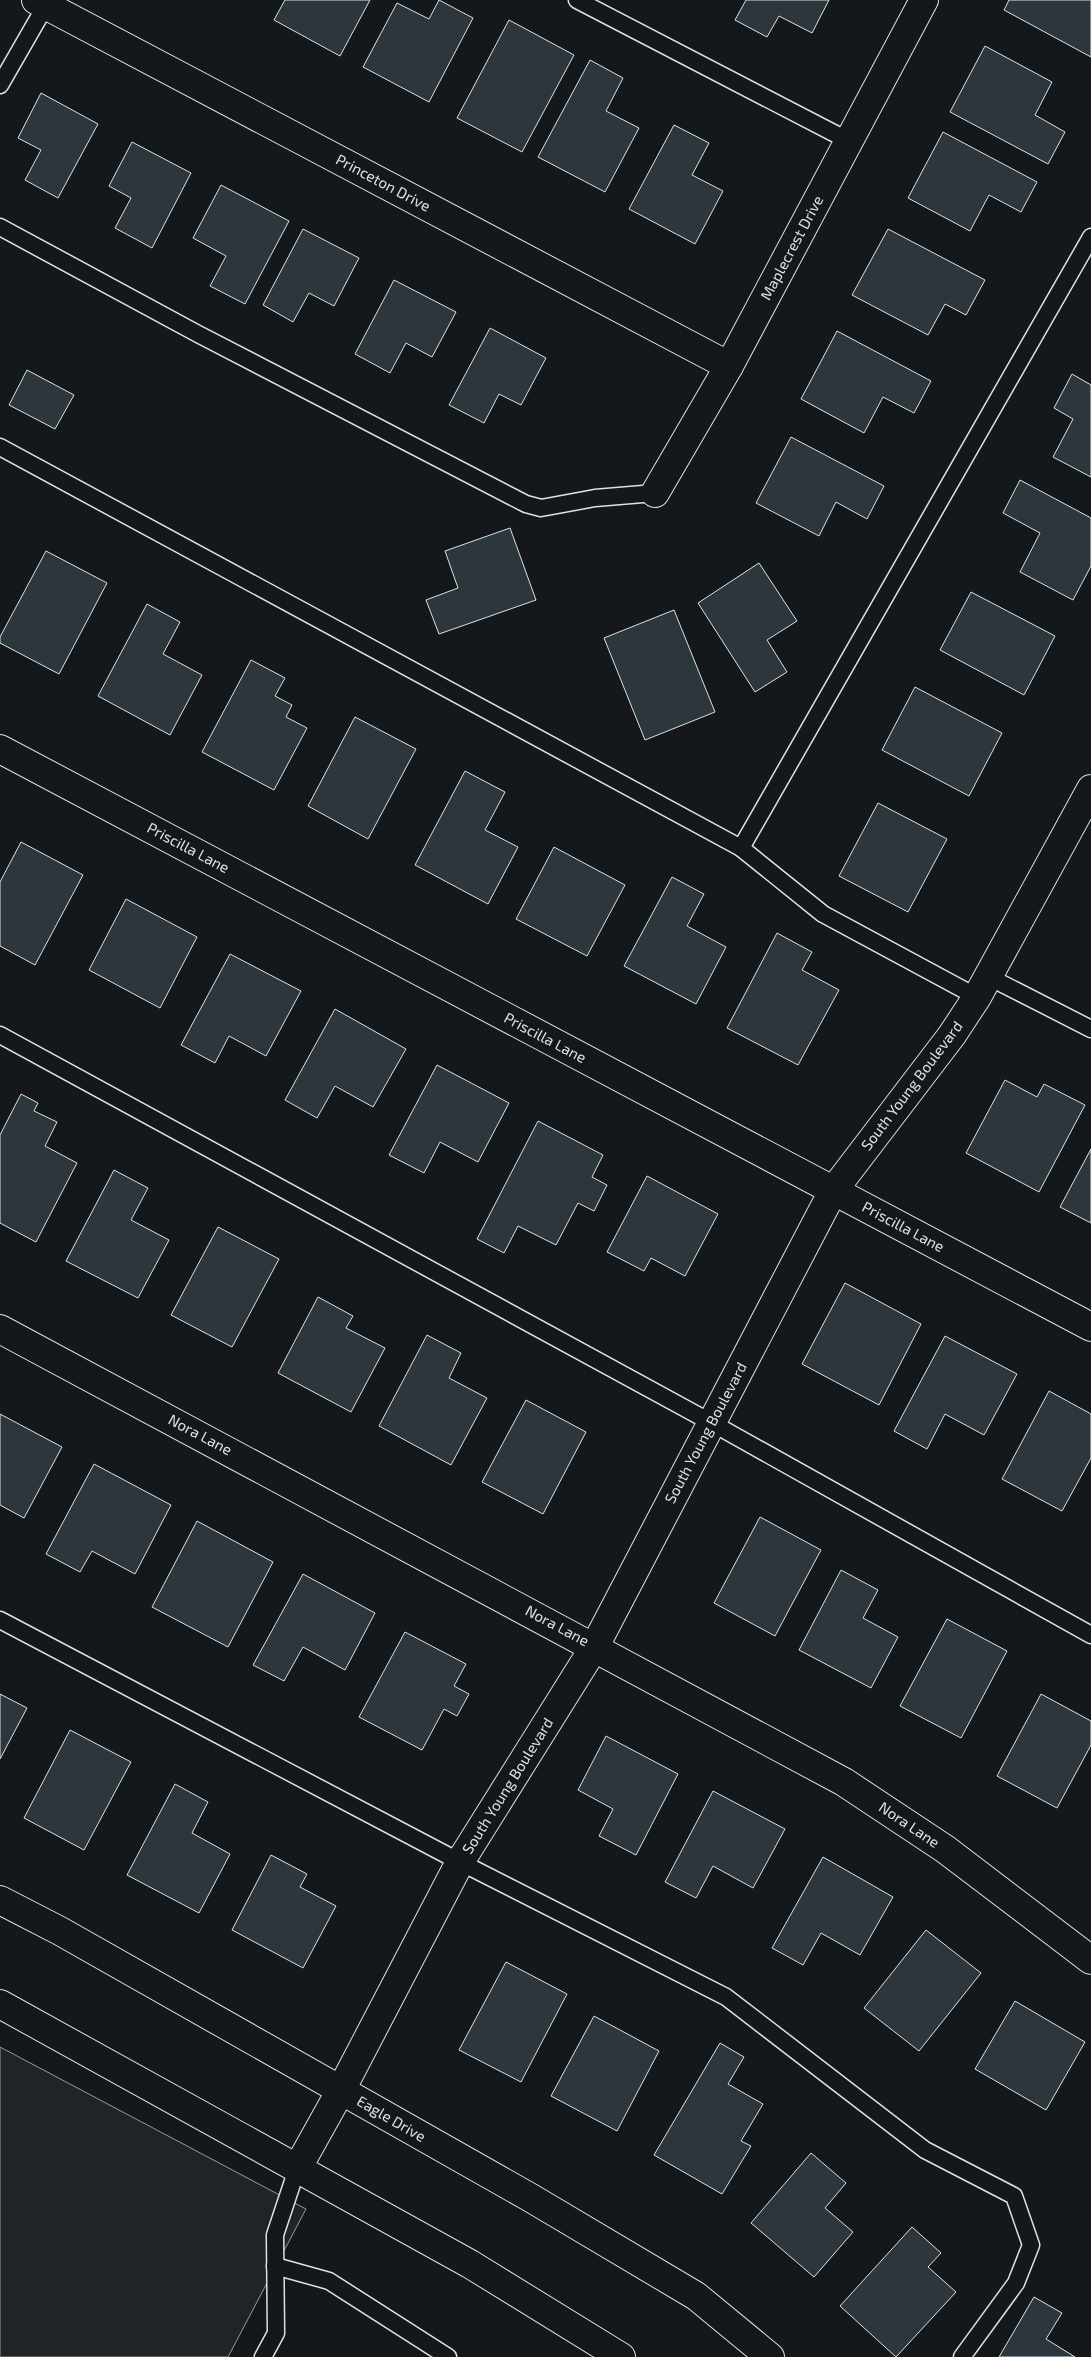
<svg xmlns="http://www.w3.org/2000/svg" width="1091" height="2357" font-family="'Exo 2',sans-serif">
<rect width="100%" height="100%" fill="#14181c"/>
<path fill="#202428" stroke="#939e99" d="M 0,2047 L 306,2209 L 228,2357 L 0,2357 Z"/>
<g fill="#2c363c" stroke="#d8e6dc">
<path d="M 285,0 L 370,0 L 340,56 L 274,20 Z"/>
<path d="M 439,0 L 473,18 L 429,102 L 363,67 L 397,3 L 429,19 Z"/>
<path d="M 746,0 L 829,0 L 812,33 L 779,16 L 767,37 L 735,20 Z"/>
<path d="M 1009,0 L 1091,0 L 1091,57 L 1004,10 Z"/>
<path d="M 509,20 L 574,55 L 522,152 L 457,118 Z"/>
<path d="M 985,46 L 1052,82 L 1035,115 L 1065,132 L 1048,164 L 950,112 Z"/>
<path d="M 590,60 L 623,78 L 606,111 L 639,128 L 605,192 L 538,157 Z"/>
<path d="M 41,93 L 98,124 L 58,198 L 25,180 L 41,150 L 18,138 Z"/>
<path d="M 674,125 L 709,143 L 692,175 L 723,191 L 695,244 L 629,209 Z"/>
<path d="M 943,132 L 1037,182 L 1021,212 L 989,195 L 970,231 L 908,198 Z"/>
<path d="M 132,142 L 191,173 L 152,248 L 115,228 L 131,198 L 109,186 Z"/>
<path d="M 221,185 L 289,221 L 245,304 L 210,286 L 226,256 L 193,238 Z"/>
<path d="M 303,229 L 359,258 L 334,306 L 309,293 L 293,322 L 263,305 Z"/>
<path d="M 888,229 L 985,280 L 966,315 L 945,304 L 928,335 L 852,295 Z"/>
<path d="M 394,280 L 456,312 L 432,357 L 406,343 L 390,373 L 355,354 Z"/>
<path d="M 490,328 L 546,358 L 521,405 L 499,394 L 484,423 L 449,405 Z"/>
<path d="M 837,331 L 931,381 L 914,413 L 883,397 L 864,433 L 801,399 Z"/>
<path d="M 27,370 L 74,395 L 55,429 L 9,405 Z"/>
<path d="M 1072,374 L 1091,385 L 1091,477 L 1053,457 L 1073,419 L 1054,408 Z"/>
<path d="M 791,437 L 884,486 L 867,519 L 836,502 L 819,536 L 756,503 Z"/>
<path d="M 1020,480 L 1091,518 L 1091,566 L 1073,600 L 1020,572 L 1040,533 L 1003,513 Z"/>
<path d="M 510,528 L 536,600 L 439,634 L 426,600 L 458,588 L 445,551 Z"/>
<path d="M 46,551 L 107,583 L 59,674 L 0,643 L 0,637 Z"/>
<path d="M 759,563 L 797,621 L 767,640 L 787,672 L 755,692 L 698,603 Z"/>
<path d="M 971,592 L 1055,636 L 1024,695 L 940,650 Z"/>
<path d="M 147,604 L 180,622 L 163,654 L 202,675 L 170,735 L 98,696 Z"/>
<path d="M 674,610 L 715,712 L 645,740 L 604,638 Z"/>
<path d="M 251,660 L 285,678 L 275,696 L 292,705 L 286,717 L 307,728 L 274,790 L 202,752 Z"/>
<path d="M 915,687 L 1002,733 L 969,796 L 882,750 Z"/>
<path d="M 355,717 L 416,749 L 368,839 L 308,806 Z"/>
<path d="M 465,771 L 505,792 L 485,830 L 518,847 L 488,904 L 415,865 Z"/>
<path d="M 878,803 L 947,839 L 908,912 L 839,876 Z"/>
<path d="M 21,842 L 83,875 L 35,965 L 0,946 L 0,882 Z"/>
<path d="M 554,847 L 625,885 L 587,956 L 516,919 Z"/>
<path d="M 672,877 L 704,894 L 687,926 L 726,947 L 696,1004 L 624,966 Z"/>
<path d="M 126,899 L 197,937 L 160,1008 L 89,970 Z"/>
<path d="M 777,933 L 812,952 L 802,970 L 839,990 L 798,1065 L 727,1028 Z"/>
<path d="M 230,954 L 301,991 L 266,1056 L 229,1036 L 215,1063 L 181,1045 Z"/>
<path d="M 335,1009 L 406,1049 L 373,1107 L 335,1086 L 317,1118 L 285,1100 Z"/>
<path d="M 437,1065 L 509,1103 L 478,1162 L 440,1142 L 424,1173 L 389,1155 Z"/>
<path d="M 1005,1080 L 1037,1097 L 1044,1084 L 1085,1105 L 1039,1192 L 966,1153 Z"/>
<path d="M 21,1094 L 38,1103 L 34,1111 L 57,1122 L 45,1146 L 77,1163 L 36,1242 L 0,1223 L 0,1135 Z"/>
<path d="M 538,1121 L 603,1155 L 592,1177 L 607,1185 L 594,1211 L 578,1203 L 556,1245 L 518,1226 L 504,1253 L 477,1239 Z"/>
<path d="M 1091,1149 L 1091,1223 L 1060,1207 Z"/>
<path d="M 114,1170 L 148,1188 L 131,1220 L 169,1240 L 138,1298 L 66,1261 Z"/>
<path d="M 647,1176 L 718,1214 L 685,1276 L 651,1258 L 644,1271 L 607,1252 Z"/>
<path d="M 218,1227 L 279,1259 L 232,1347 L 171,1315 Z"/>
<path d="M 845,1283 L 921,1324 L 879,1405 L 802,1364 Z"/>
<path d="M 318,1297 L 353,1316 L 346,1328 L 385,1348 L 351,1412 L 278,1373 Z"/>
<path d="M 427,1335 L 461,1353 L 449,1378 L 487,1398 L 451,1465 L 379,1426 Z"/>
<path d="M 945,1336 L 1017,1374 L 984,1435 L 945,1414 L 927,1449 L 894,1431 Z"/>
<path d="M 1049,1391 L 1091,1414 L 1091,1458 L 1062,1511 L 1002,1479 Z"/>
<path d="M 526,1400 L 586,1432 L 543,1514 L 482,1482 Z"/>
<path d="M 0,1414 L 62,1447 L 24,1518 L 0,1505 Z"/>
<path d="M 94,1464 L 171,1505 L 135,1574 L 92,1551 L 80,1572 L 46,1554 Z"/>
<path d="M 760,1517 L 821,1550 L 775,1636 L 714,1603 Z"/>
<path d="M 197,1521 L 273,1562 L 228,1647 L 152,1607 Z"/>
<path d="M 841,1570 L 878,1590 L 863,1618 L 898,1637 L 871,1688 L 799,1650 Z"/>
<path d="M 303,1574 L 375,1613 L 345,1670 L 303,1647 L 284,1681 L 253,1665 Z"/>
<path d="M 947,1619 L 1007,1651 L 961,1738 L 900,1706 Z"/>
<path d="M 405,1632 L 466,1664 L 454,1686 L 469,1694 L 457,1716 L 444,1709 L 422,1750 L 359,1717 Z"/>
<path d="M 0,1694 L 27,1708 L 0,1759 Z"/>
<path d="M 1041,1694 L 1091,1721 L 1091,1745 L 1057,1808 L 997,1776 Z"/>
<path d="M 70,1730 L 131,1762 L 84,1850 L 24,1818 Z"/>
<path d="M 606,1736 L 678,1774 L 636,1855 L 599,1836 L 613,1809 L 578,1790 Z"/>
<path d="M 175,1784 L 208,1802 L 192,1833 L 230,1854 L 199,1913 L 127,1875 Z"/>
<path d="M 713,1791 L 785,1829 L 753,1888 L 713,1866 L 696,1898 L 665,1882 Z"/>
<path d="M 271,1855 L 307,1874 L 300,1887 L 336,1906 L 303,1968 L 232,1930 Z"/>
<path d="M 823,1857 L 893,1897 L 860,1955 L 821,1933 L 803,1965 L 772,1948 Z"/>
<path d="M 926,1930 L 981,1973 L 919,2051 L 864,2008 Z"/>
<path d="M 506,1962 L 567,1994 L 521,2082 L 459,2050 Z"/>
<path d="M 1015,2001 L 1085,2042 L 1046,2110 L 975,2069 Z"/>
<path d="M 594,2016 L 659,2051 L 617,2131 L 551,2096 Z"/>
<path d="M 720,2043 L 744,2057 L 728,2084 L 763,2104 L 741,2141 L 751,2146 L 722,2194 L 654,2155 Z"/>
<path d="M 811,2153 L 846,2183 L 825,2208 L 853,2232 L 814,2277 L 751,2223 Z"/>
<path d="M 912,2227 L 941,2253 L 928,2267 L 956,2292 L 896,2357 L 840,2306 Z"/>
<path d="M 1034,2297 L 1062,2313 L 1046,2339 L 1075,2357 L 999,2357 Z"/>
</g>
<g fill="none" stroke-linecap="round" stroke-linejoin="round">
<g stroke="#d8e6dc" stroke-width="19">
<g id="service">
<path d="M 577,0 L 849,141"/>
<path d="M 0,85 L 46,5"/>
<path d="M 0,227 L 198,334 L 526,504 L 541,508 L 595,498 L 655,493"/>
<path d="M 0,447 L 741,848 L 823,914 L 977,997"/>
<path d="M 741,848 L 1091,237"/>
<path d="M 987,976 L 1091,1029"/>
<path d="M 0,1035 L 712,1423 L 1091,1635"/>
<path d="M 0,1620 L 460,1862 L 726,1997 L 925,2150 L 1014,2196 L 1031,2245 L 1016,2283 L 962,2357"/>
<path d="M 275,2266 L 329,2281 L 448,2357"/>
<path d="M 263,2357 L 276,2333 L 275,2235 L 297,2169"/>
</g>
</g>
<g stroke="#d8e6dc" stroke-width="30">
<g id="minor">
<path d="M 36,0 L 729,366"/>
<path d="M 655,493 L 729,366 L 924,0"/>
<path d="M 0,749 L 1091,1327"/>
<path d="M 0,1329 L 844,1782 L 945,1849 L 1091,1960"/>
<path d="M 297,2169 L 341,2090 L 460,1862 L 595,1646 L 833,1191 L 952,1035 L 977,997 L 1091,789"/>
</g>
</g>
<g stroke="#d8e6dc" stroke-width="30">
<g id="tertiary">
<path d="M 0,1900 L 60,1931 L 531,2198 L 696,2296 L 770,2357"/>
<path d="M 0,2004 L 470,2264 L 621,2357"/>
</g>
</g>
<use href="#service" stroke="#14181c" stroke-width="16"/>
<use href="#minor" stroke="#14181c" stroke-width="28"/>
<use href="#tertiary" stroke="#14181c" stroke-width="28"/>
</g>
<g text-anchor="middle" stroke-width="4" stroke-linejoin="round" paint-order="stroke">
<g font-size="15" fill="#d8e6dc" stroke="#14181c">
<text transform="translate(383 183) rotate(28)" y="5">Princeton Drive</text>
<text transform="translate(792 248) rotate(-62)" y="5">Maplecrest Drive</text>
<text transform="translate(188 848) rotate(28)" y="5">Priscilla Lane</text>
<text transform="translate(545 1038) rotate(28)" y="5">Priscilla Lane</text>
<text transform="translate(912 1086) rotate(-53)" y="5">South Young Boulevard</text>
<text transform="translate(903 1227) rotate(28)" y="5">Priscilla Lane</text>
<text transform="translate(706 1433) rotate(-62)" y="5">South Young Boulevard</text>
<text transform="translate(200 1435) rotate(28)" y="5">Nora Lane</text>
<text transform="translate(557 1626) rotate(28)" y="5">Nora Lane</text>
<text transform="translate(508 1786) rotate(-58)" y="5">South Young Boulevard</text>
<text transform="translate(909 1825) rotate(34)" y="5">Nora Lane</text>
<text transform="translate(391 2119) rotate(30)" y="5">Eagle Drive</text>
</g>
</g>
</svg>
